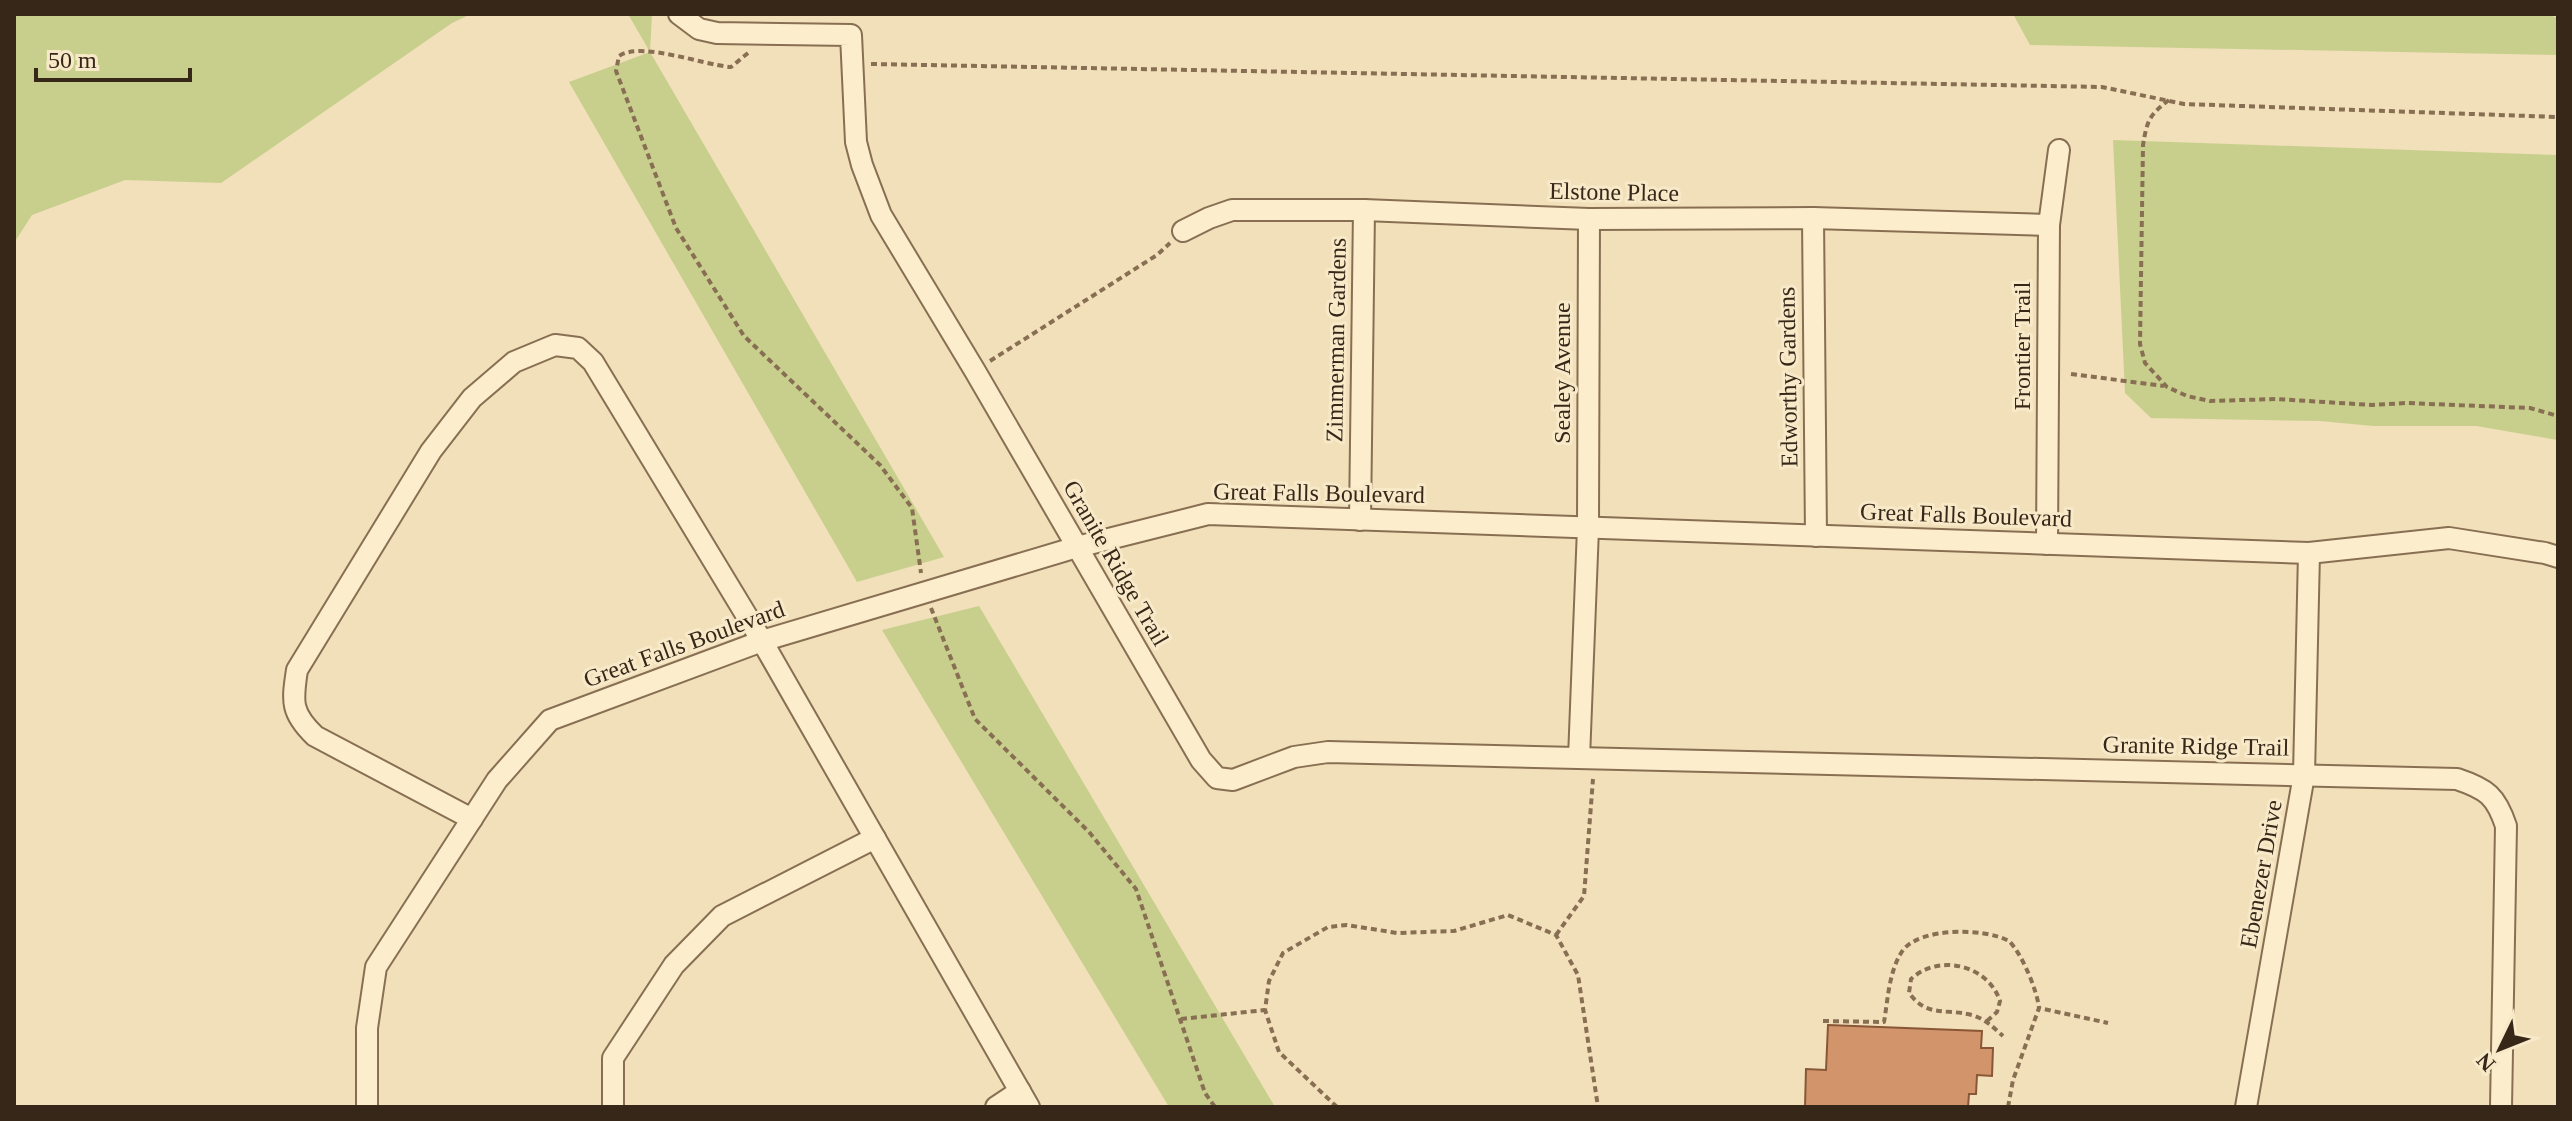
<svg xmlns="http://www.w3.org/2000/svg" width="2572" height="1121" font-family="'Times New Roman',serif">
<rect width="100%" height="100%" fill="#f1e0b9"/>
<g fill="#c8cf8d">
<path d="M 14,14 L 471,14 L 452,23 L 221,183 L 125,180 L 32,215 L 14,243 Z"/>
<path d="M 628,14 L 652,14 L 650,52 L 944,557 L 857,582 L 569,82 L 650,52 Z"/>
<path d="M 2013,14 L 2547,14 L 2558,18 L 2558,55 L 2030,45 Z"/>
<path d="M 2113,140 L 2558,155 L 2558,440 L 2476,426 L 2373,426 L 2320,421 L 2151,418 L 2125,393 Z"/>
<path d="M 979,606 L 1275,1107 L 1169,1107 L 882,630 Z"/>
</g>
<path fill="#d2956b" stroke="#895737" stroke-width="2" d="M 1828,1025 L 1982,1031 L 1981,1048 L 1993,1048 L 1992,1076 L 1977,1075 L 1976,1094 L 1969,1094 L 1968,1107 L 1805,1107 L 1806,1069 L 1826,1070 Z"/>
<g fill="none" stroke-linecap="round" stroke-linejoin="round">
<g stroke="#886f53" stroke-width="24">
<g id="minor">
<path d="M 679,14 L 699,29 L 717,33 L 851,35 L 856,142 L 862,165 L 881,215 L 975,371 L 1201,760 L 1217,778 L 1233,780 L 1294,757 L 1328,752 L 2457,779 C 2487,789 2496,796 2506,826 L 2501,1107"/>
<path d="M 1813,218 L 1816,536"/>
<path d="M 1183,231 L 1209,218 L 1232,210 L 1364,210 L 1589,219 L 1813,218 L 2049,225"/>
<path d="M 1360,520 L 1364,210"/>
<path d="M 2047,544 L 2049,225 L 2059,150"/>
<path d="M 1579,758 L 1588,528 L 1589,219"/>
<path d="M 472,819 L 315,736 C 291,713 292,702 297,670 L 431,451 L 472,398 L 514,362 L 555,345 L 578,348 L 593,362 L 762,641 L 1029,1107"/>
<path d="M 367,1107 L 367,1028 L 376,967 L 497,780 L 550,720 L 762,641 L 1077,547 L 1208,514 L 2309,553 L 2449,538 L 2545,553 L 2558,557"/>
<path d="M 613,1107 L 613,1058 L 674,965 L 722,916 L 875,838"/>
<path d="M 996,1107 L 1020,1091"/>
<path d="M 2246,1107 L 2304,775 L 2309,553"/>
</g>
</g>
<g stroke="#886f53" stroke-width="4" stroke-dasharray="6 4" stroke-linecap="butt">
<path d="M 748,53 L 731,67 C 703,65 641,41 619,56 L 616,71 L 676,228 L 744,336 L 880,465 L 912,508 L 921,573"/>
<path d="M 871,64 L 2102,87 L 2184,104 L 2558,117"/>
<path d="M 2169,100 C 2149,115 2147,121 2143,145 L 2140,344 L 2145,363 L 2167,387 L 2187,396 L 2210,401 L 2276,399 L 2372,405 L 2406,403 L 2530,408 L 2558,416"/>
<path d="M 990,361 L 1157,255 L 1170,243"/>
<path d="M 2071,374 L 2164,386"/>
<path d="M 931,608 L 975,719 L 1089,832 L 1136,889 L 1205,1093 L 1215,1107"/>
<path d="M 1556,935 L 1584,896 L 1593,779"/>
<path d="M 1181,1019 L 1265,1010"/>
<path d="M 1823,1021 L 1884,1022 C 1888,999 1889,970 1903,950 C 1921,927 1985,928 2009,941 C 2022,954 2037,990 2039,1008"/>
<path d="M 1987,1021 L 1997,1012 L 2000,1001 C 1988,965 1939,953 1911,979 L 1909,993 C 1928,1018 1944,1008 1972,1015 C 1985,1019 1993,1027 2003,1036"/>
<path d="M 1337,1107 L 1279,1052 L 1265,1010 L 1269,981 L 1283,953 L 1328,927 L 1347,925 L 1397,933 L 1454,931 L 1508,915 L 1556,935 L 1578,975 L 1598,1107"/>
<path d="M 2008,1107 L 2013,1080 L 2039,1008 L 2108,1023"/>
</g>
<use href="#minor" stroke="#fcedcc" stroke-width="20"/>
</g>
<g text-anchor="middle" stroke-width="6" stroke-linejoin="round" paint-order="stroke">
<g font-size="24" fill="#362719" stroke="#f8eac9">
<text transform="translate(1614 192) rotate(1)" y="8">Elstone Place</text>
<text transform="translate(1336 340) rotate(-89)" y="8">Zimmerman Gardens</text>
<text transform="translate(2022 346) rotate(-90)" y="8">Frontier Trail</text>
<text transform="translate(1562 373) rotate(-90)" y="8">Sealey Avenue</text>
<text transform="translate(1788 377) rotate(-91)" y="8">Edworthy Gardens</text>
<text transform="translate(1319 493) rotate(1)" y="8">Great Falls Boulevard</text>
<text transform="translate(1966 515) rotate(2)" y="8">Great Falls Boulevard</text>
<text transform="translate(1116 563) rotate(60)" y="8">Granite Ridge Trail</text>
<text transform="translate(684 644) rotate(-20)" y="8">Great Falls Boulevard</text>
<text transform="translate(2196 746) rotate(1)" y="8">Granite Ridge Trail</text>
<text transform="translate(2261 874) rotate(-80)" y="8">Ebenezer Drive</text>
</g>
</g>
<rect width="2572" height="1121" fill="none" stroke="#362719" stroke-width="32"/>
<g transform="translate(2500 1049) rotate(227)" stroke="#f8eac9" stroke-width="6" paint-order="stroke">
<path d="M0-6L14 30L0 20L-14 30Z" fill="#362719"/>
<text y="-12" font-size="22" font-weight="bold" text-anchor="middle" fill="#362719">N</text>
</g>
<path d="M36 68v12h154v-12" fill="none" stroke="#362719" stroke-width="4"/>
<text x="48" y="68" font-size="24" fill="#362719" stroke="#f8eac9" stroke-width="6" paint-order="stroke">50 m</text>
</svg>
